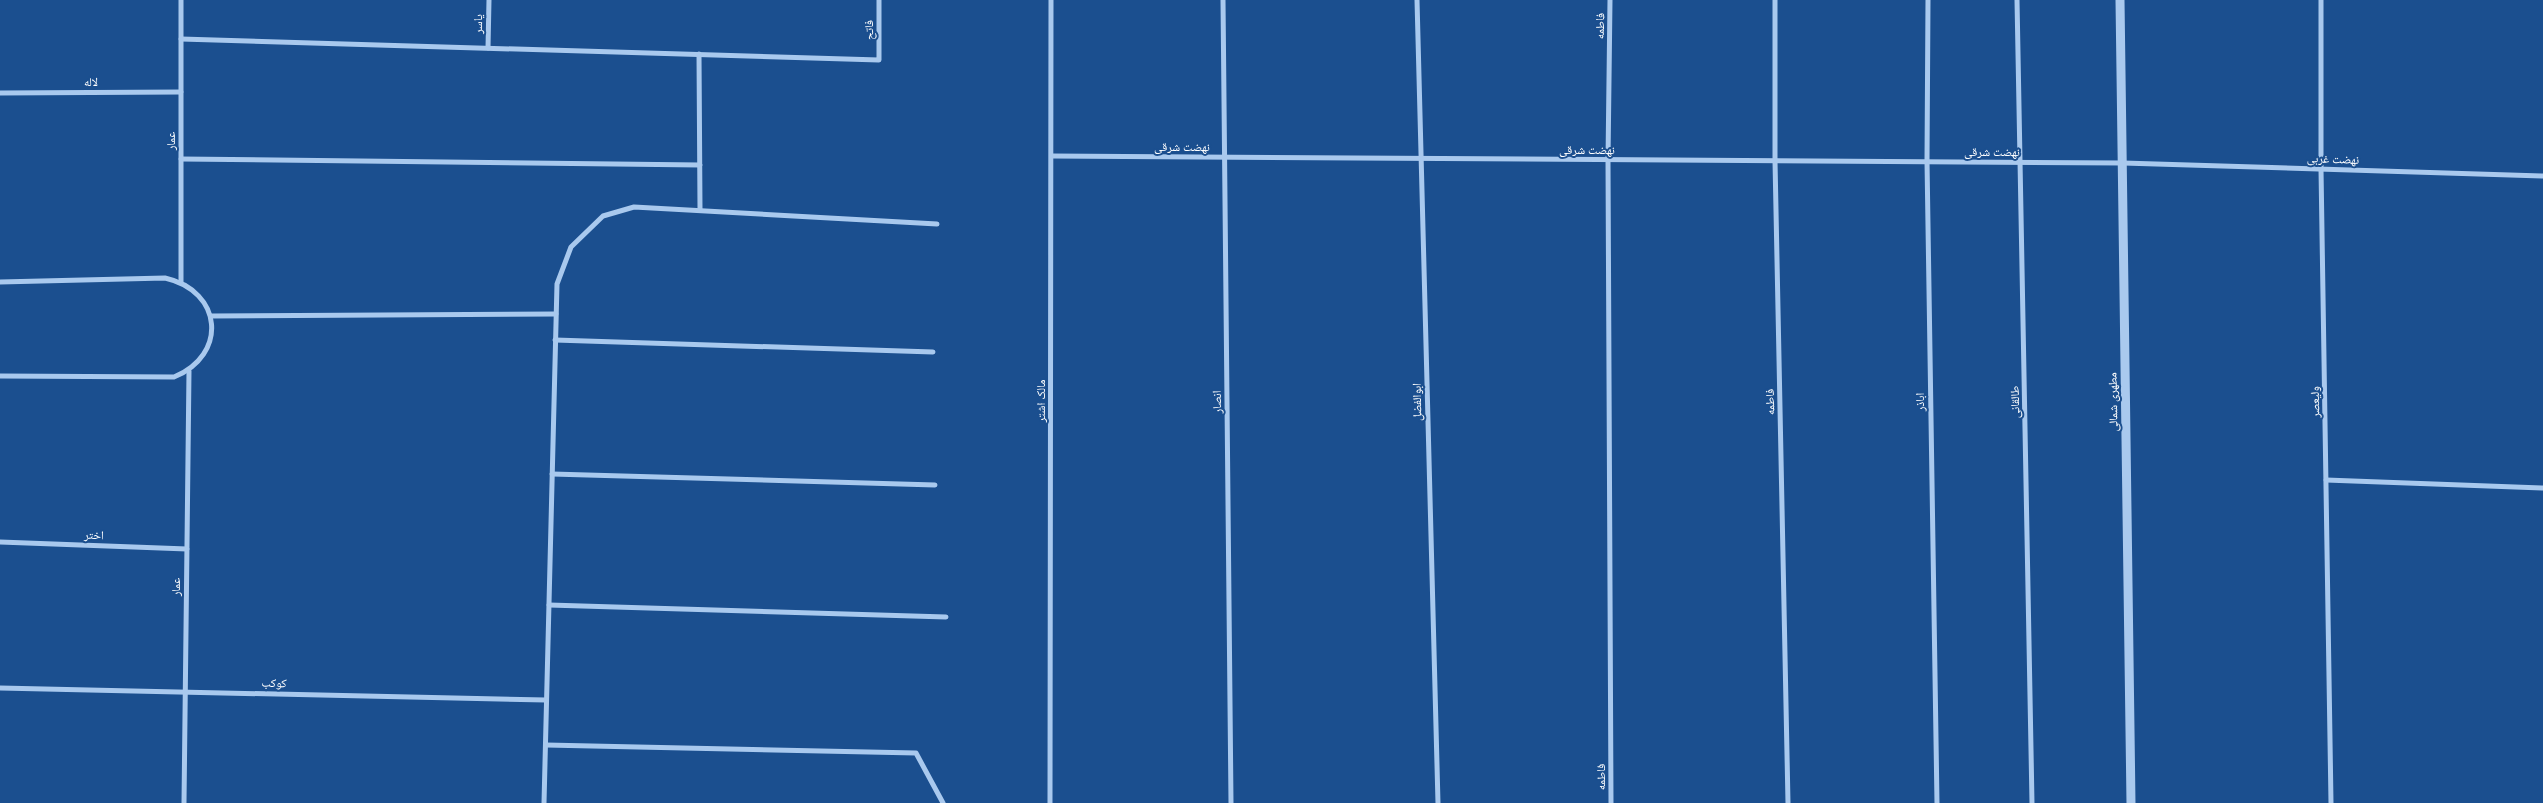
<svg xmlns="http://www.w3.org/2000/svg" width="2543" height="803" font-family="'Fira Sans Condensed','Noto Naskh Arabic',sans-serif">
<rect width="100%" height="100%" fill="#1b4f8f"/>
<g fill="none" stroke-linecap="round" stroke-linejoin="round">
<g stroke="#a9c9ee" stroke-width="5">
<path d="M 1223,0 L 1231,803"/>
<path d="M 1417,0 L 1438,803"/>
<path d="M 1610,0 L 1608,160 L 1611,803"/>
<path d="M 1775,0 L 1775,161 L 1788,803"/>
<path d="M 1928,0 L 1927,161 L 1937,803"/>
<path d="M 2017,0 L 2032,803"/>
<path d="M 2321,0 L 2321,169 L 2331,803"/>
<path d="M 181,39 L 879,60 L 879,0"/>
<path d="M 488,48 L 489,0"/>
<path d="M 699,54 L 700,209"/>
<path d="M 0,93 L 181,92"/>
<path d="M 1052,156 L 2123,163 L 2543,176"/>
<path d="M 181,159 L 700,165"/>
<path d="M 0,282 L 165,278 C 223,291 228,355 174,377 L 0,376"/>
<path d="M 181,282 L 181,0"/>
<path d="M 211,316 L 556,314"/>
<path d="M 555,340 L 933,352"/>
<path d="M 552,474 L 935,485"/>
<path d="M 2326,480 L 2543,488"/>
<path d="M 0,542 L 187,549"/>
<path d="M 549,605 L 946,617"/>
<path d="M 0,688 L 546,700"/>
<path d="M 546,745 L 916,753 L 943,803"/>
<path d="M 184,803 L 189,371"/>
<path d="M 544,803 L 557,284 L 571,247 L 603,216 L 634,207 L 937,224"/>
<path d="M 1050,803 L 1051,0"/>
</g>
<path stroke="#a9c9ee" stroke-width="9" d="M 2120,0 L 2131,803"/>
</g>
<g text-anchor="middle" stroke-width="4" stroke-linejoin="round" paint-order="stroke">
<g font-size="12" fill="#fff" stroke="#1b4f8f">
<text transform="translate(478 24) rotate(-89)" y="4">یاسر</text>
<text transform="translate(1600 26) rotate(-89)" y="4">فاطمه</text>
<text transform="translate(869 30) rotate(-91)" y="4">فاتح</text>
<text x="91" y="86">لاله</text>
<text transform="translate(171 141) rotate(-90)" y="4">عمار</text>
<text x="1182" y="151">نهضت شرقی</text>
<text x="1587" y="154">نهضت شرقی</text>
<text x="1992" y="156">نهضت شرقی</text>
<text transform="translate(2333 159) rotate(2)" y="4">نهضت غربی</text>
<text transform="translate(1041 401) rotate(-90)" y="4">مالک اشتر</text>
<text transform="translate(1217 402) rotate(-91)" y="4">انصار</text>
<text transform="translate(1417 402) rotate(-91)" y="4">ابوالفضل</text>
<text transform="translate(1770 402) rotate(-91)" y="4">فاطمه</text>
<text transform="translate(1920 402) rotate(-91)" y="4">اباذر</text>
<text transform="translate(2015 402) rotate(-91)" y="4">طالقانی</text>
<text transform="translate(2113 402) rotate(-91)" y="4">مطهری شمالی</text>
<text transform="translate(2315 402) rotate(-91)" y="4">ولیعصر</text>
<text transform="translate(94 535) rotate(2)" y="4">اختر</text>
<text transform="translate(176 587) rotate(-90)" y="4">عمار</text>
<text transform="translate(274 683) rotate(2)" y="4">کوکب</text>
<text transform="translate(1601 777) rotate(-90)" y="4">فاطمه</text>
</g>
</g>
</svg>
